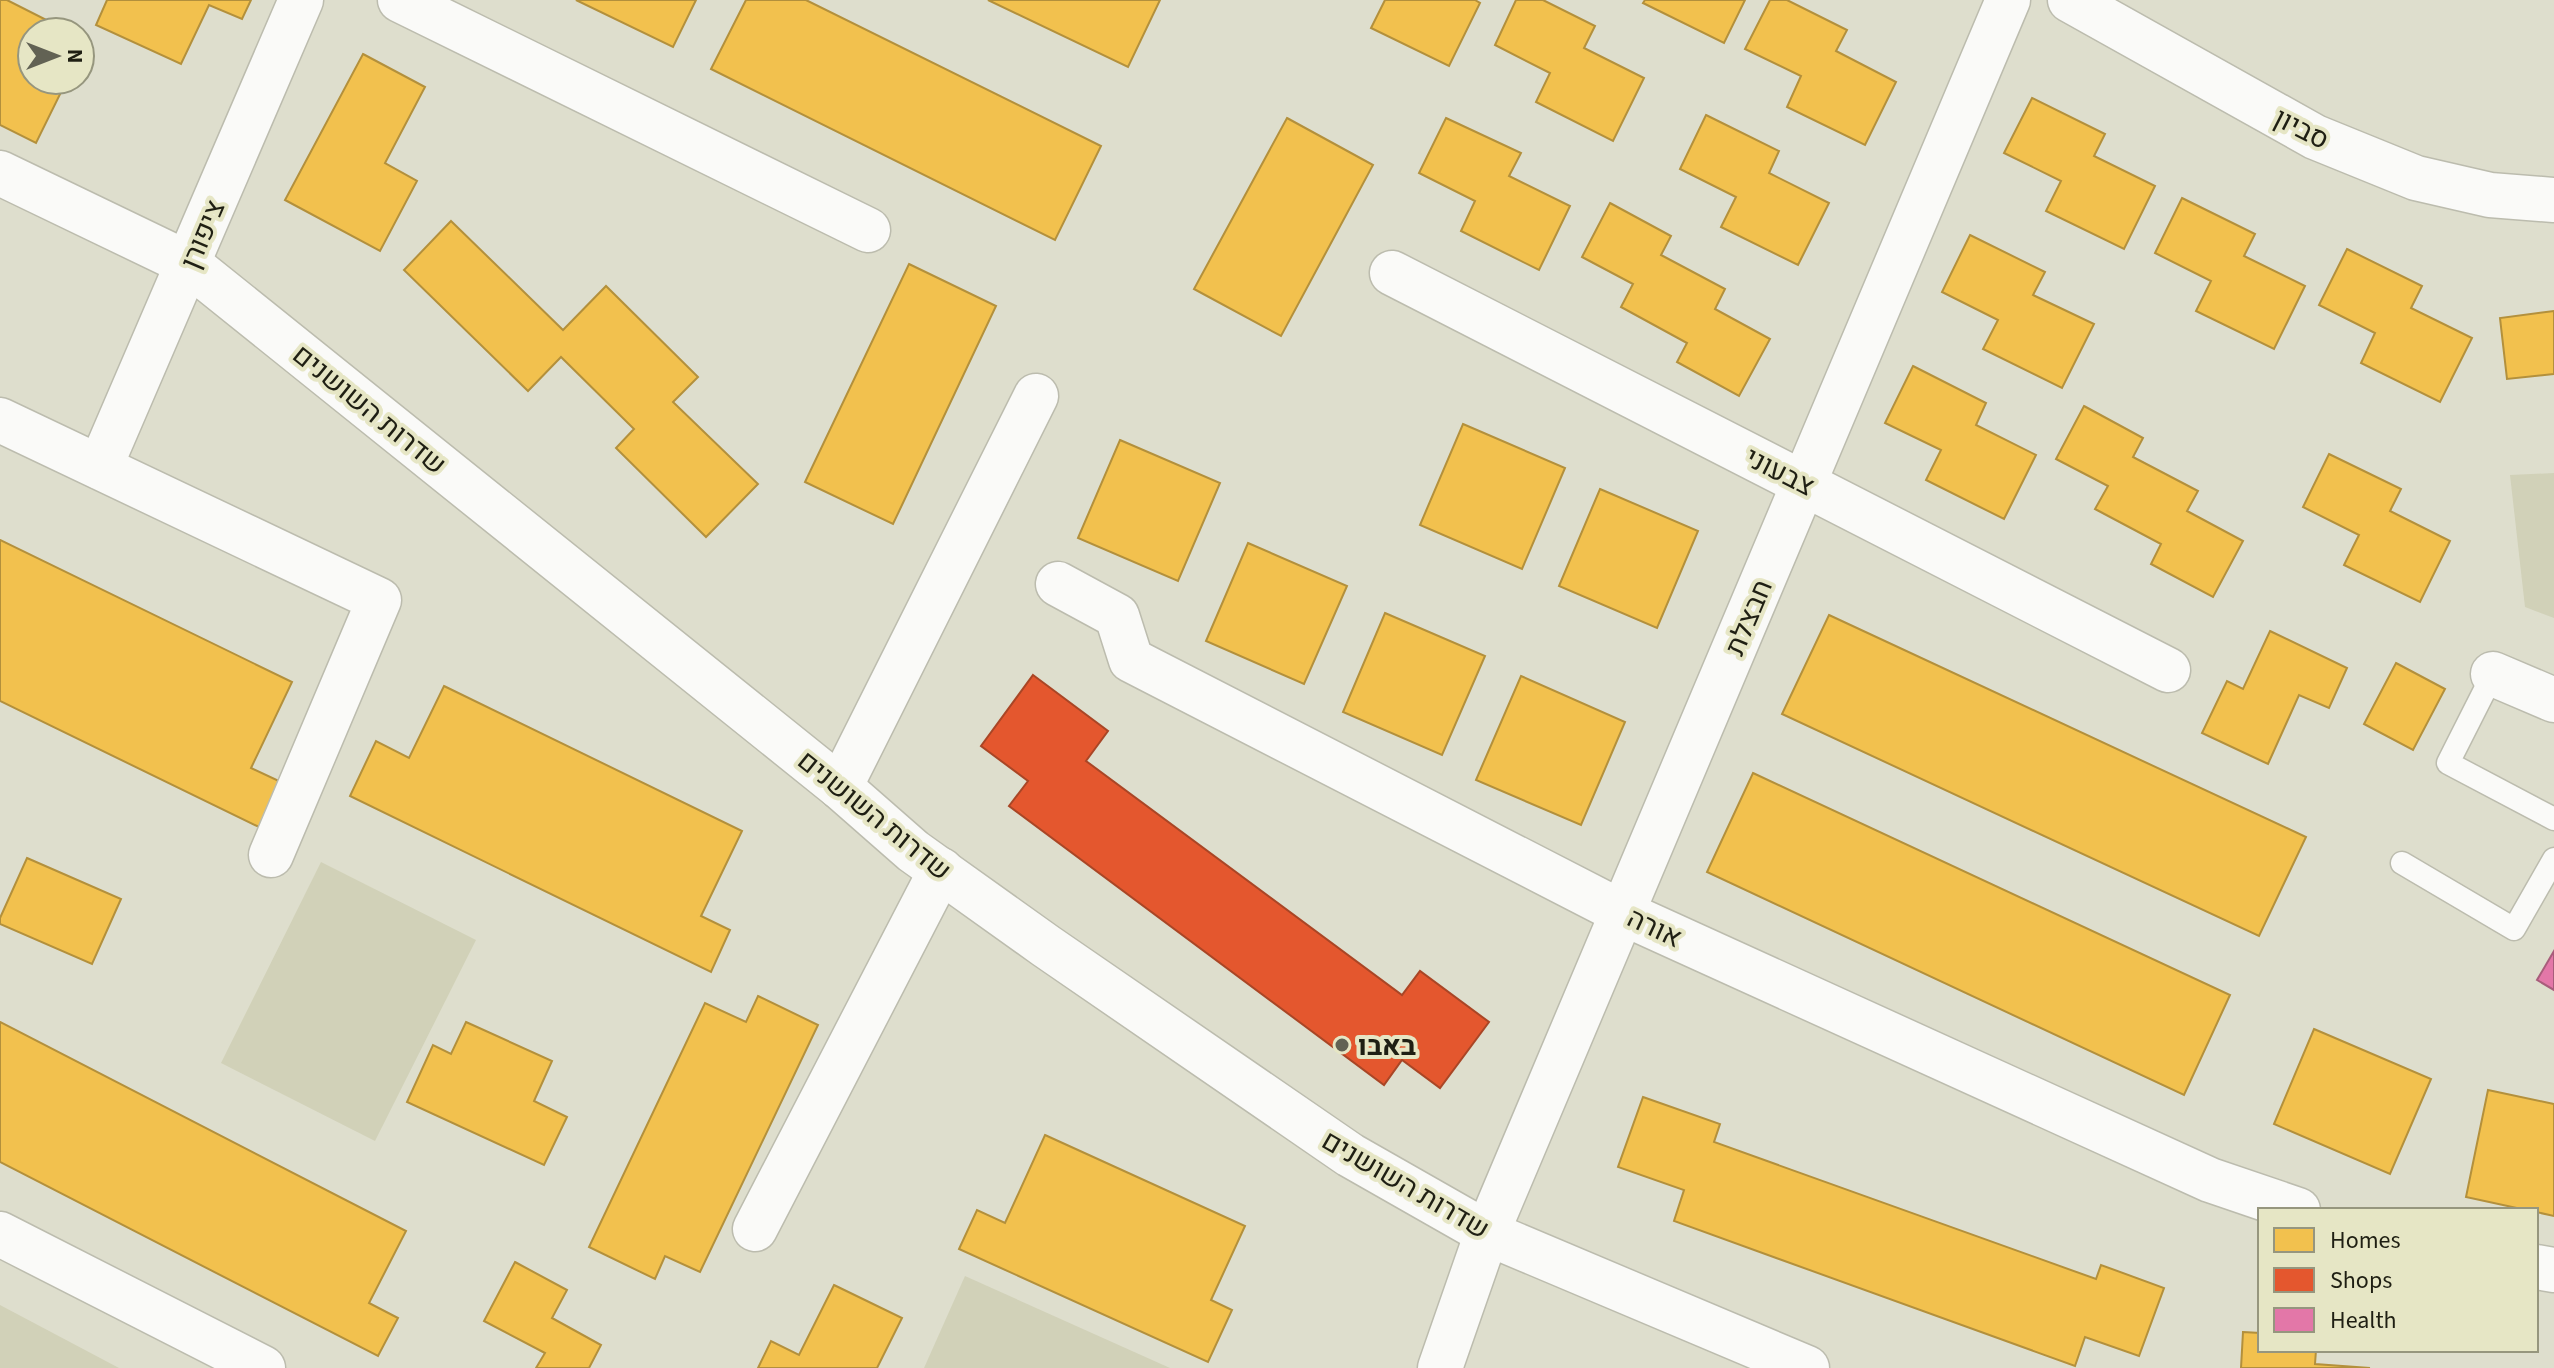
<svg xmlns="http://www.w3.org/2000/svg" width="2554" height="1368" font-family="'Source Sans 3',Heebo,sans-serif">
<rect width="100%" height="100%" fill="#dedecd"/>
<g fill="#d1d1b8">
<path d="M 2554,473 L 2554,618 L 2525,607 L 2510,475 Z"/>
<path d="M 321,862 L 476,940 L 375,1141 L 221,1063 Z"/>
<path d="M 965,1276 L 1170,1368 L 924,1368 Z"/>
<path d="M 0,1305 L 119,1368 L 0,1368 Z"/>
</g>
<g fill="#f2c14e" stroke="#b3903c" stroke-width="2">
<path d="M 0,0 L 7,0 L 70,32 L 32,32 L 32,80 L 67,80 L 36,143 L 0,125 Z"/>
<path d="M 107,0 L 251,0 L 242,19 L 209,5 L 181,64 L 96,25 Z"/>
<path d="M 576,0 L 696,0 L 673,47 Z"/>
<path d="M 746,0 L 806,0 L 1101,146 L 1055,240 L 711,69 Z"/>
<path d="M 988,0 L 1160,0 L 1128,67 Z"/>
<path d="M 1385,0 L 1475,0 L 1480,3 L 1449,66 L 1371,28 Z"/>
<path d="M 1516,0 L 1543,0 L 1595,26 L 1584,48 L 1644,78 L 1613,141 L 1536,102 L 1550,73 L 1495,45 Z"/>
<path d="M 1645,0 L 1745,0 L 1724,43 L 1643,3 Z"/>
<path d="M 1770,0 L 1787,0 L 1847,30 L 1836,51 L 1896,82 L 1865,145 L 1787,107 L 1801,76 L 1745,49 Z"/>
<path d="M 363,54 L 425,87 L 385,163 L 417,181 L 380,251 L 285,200 Z"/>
<path d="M 2032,98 L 2105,134 L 2094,156 L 2155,186 L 2124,249 L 2046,211 L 2061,181 L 2004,153 Z"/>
<path d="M 1706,115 L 1779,151 L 1769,173 L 1829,203 L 1798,265 L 1721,227 L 1736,197 L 1680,169 Z"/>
<path d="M 1287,118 L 1373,165 L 1281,336 L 1194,289 Z"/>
<path d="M 1446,118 L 1521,153 L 1509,176 L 1570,206 L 1539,270 L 1461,231 L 1475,201 L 1419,173 Z"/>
<path d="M 2182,198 L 2255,234 L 2244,256 L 2305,286 L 2274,349 L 2196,311 L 2211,281 L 2155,253 Z"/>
<path d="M 1610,203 L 1671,236 L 1661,255 L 1725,289 L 1715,309 L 1770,339 L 1739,396 L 1677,362 L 1687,343 L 1621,307 L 1633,284 L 1582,257 Z"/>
<path d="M 451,221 L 563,330 L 606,286 L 698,377 L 673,402 L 758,484 L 706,537 L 616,448 L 634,429 L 561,357 L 528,391 L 404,270 Z"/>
<path d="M 1970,235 L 2045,272 L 2033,295 L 2094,324 L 2062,388 L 1983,349 L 1998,320 L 1942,292 Z"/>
<path d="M 2347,249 L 2422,286 L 2411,308 L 2472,338 L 2440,402 L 2361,363 L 2375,333 L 2319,305 Z"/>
<path d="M 909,264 L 996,306 L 893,524 L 805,482 Z"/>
<path d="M 2554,311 L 2554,374 L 2507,379 L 2500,318 Z"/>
<path d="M 1913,366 L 1986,403 L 1976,425 L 2036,455 L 2004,519 L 1926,480 L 1941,450 L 1885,423 Z"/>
<path d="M 2084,406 L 2143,438 L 2133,457 L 2198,491 L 2187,511 L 2243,541 L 2213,597 L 2151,564 L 2161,544 L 2095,509 L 2108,486 L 2056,459 Z"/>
<path d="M 1463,424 L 1565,468 L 1522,569 L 1420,525 Z"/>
<path d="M 1120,440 L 1220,483 L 1178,581 L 1078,538 Z"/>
<path d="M 2329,454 L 2401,489 L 2390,511 L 2450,541 L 2420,602 L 2344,565 L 2359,535 L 2303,507 Z"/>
<path d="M 1600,489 L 1698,531 L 1657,628 L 1559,586 Z"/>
<path d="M 0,540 L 292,682 L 251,768 L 281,782 L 259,827 L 0,701 Z"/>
<path d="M 1248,543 L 1347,586 L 1304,684 L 1206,641 Z"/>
<path d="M 1385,613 L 1485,656 L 1442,755 L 1343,712 Z"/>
<path d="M 1829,615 L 2306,837 L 2259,936 L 1782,714 Z"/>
<path d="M 2270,631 L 2347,668 L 2329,708 L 2299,695 L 2268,764 L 2202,733 L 2227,681 L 2243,689 Z"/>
<path d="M 2396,663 L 2445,689 L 2413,750 L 2364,724 Z"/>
<path d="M 1521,676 L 1625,722 L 1581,825 L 1476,780 Z"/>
<path d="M 444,686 L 742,831 L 701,916 L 730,930 L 711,972 L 350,796 L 376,741 L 409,758 Z"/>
<path d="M 1753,773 L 2230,995 L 2184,1095 L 1707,872 Z"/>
<path d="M 27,858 L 121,899 L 92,964 L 0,924 L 0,918 Z"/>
<path d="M 758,996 L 818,1025 L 700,1272 L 665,1256 L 655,1279 L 589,1247 L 705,1003 L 746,1022 Z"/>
<path d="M 0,1022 L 406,1231 L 369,1303 L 398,1318 L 378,1356 L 0,1162 Z"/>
<path d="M 466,1022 L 552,1061 L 534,1101 L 567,1117 L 544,1165 L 407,1102 L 433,1045 L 451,1054 Z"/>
<path d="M 2314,1029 L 2431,1079 L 2390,1174 L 2274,1124 Z"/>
<path d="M 2488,1090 L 2554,1104 L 2554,1216 L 2536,1212 L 2536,1210 L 2526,1210 L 2466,1197 Z"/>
<path d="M 1643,1097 L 1720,1124 L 1714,1142 L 2096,1279 L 2101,1265 L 2164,1288 L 2139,1356 L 2085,1337 L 2075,1366 L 1674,1221 L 1684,1190 L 1618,1167 Z"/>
<path d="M 1045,1135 L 1245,1226 L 1211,1300 L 1232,1310 L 1208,1362 L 959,1249 L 977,1210 L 1005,1223 Z"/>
<path d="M 515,1262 L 567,1290 L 552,1318 L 601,1345 L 589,1368 L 536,1368 L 545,1353 L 484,1321 Z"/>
<path d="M 834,1285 L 902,1318 L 877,1368 L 758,1368 L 771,1341 L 799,1355 Z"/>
<path d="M 2243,1332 L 2260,1333 L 2260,1350 L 2316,1350 L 2315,1364 L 2370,1368 L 2241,1368 Z"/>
</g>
<path fill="#e4572e" stroke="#a94626" stroke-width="2" d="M 1033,675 L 1108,731 L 1086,761 L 1402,995 L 1420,971 L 1489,1022 L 1440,1088 L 1402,1060 L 1384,1085 L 1009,806 L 1028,781 L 981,746 Z"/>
<path fill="#e377a8" stroke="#a85d7b" stroke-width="2" d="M 2554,951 L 2554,990 L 2537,980 Z"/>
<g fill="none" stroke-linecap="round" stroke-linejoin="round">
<g stroke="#bcbcae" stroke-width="25">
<g id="service">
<path d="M 2493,674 L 2448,763 L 2554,819"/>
<path d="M 2402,863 L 2514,929 L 2554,859"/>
</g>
</g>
<g stroke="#bcbcae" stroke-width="47">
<g id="minor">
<path d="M 400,0 L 868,230"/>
<path d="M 0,173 L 189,264 L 840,787 L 913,851 L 1046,946 L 1350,1155 L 1487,1233 L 1807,1368"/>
<path d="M 1392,273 L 2168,670"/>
<path d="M 0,420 L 379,600 L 271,855"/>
<path d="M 100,467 L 301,0"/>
<path d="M 1058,584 L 1117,616 L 1131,660 L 1623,913 L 2210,1180 L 2298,1210"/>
<path d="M 2493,674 L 2554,700"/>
<path d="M 840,787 L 1036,396"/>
<path d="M 755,1229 L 941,870"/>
<path d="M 0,1234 L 263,1368"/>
<path d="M 2536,1267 L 2554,1270"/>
<path d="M 1440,1368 L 1487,1233 L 2008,0"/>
</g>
</g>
<g stroke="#bcbcae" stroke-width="47">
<path id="tertiary" d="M 2070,0 L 2315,137 L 2416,178 L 2490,195 L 2554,200"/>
</g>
<use href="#service" stroke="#fafaf8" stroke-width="22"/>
<use href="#minor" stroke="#fafaf8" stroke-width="44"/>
<use href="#tertiary" stroke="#fafaf8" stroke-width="44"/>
</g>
<circle fill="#626254" stroke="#e6e6c5" stroke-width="3" cx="1342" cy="1045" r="8"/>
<g text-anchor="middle" stroke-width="8" stroke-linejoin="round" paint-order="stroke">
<g font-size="28" fill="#1f1f13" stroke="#e6e6c5">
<text transform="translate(2302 128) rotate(27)" y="10">סביון</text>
<text transform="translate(202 234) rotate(-67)" y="10">ציפורן</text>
<text transform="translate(370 409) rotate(39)" y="10">שדרות השושנים</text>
<text transform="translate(1780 471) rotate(27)" y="10">צבעוני</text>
<text transform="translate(1748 617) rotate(-67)" y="10">חבצלת</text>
<text transform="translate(875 815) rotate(39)" y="10">שדרות השושנים</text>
<text transform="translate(1655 927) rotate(25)" y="10">אורה</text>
<text transform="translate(1406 1184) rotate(30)" y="10">שדרות השושנים</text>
</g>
<g font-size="28" font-weight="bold" fill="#1f1f13" stroke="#e6e6c5" text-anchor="start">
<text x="1358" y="1055">באבו</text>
</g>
</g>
<rect x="2258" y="1208" width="280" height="144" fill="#e6e6c5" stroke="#96967e" stroke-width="2"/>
<rect x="2274" y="1228" width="40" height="24" fill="#f2c14e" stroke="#96967e" stroke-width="2"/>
<text x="2330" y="1248" font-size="24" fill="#1f1f13">Homes</text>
<rect x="2274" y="1268" width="40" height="24" fill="#e4572e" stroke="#96967e" stroke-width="2"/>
<text x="2330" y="1288" font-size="24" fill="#1f1f13">Shops</text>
<rect x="2274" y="1308" width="40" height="24" fill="#e377a8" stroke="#96967e" stroke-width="2"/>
<text x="2330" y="1328" font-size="24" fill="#1f1f13">Health</text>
<g transform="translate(56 56) rotate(90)"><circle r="38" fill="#e6e6c5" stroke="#96967e" stroke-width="2"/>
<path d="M0-6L14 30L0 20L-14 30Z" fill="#626254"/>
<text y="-12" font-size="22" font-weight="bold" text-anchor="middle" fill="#1f1f13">N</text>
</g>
</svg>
